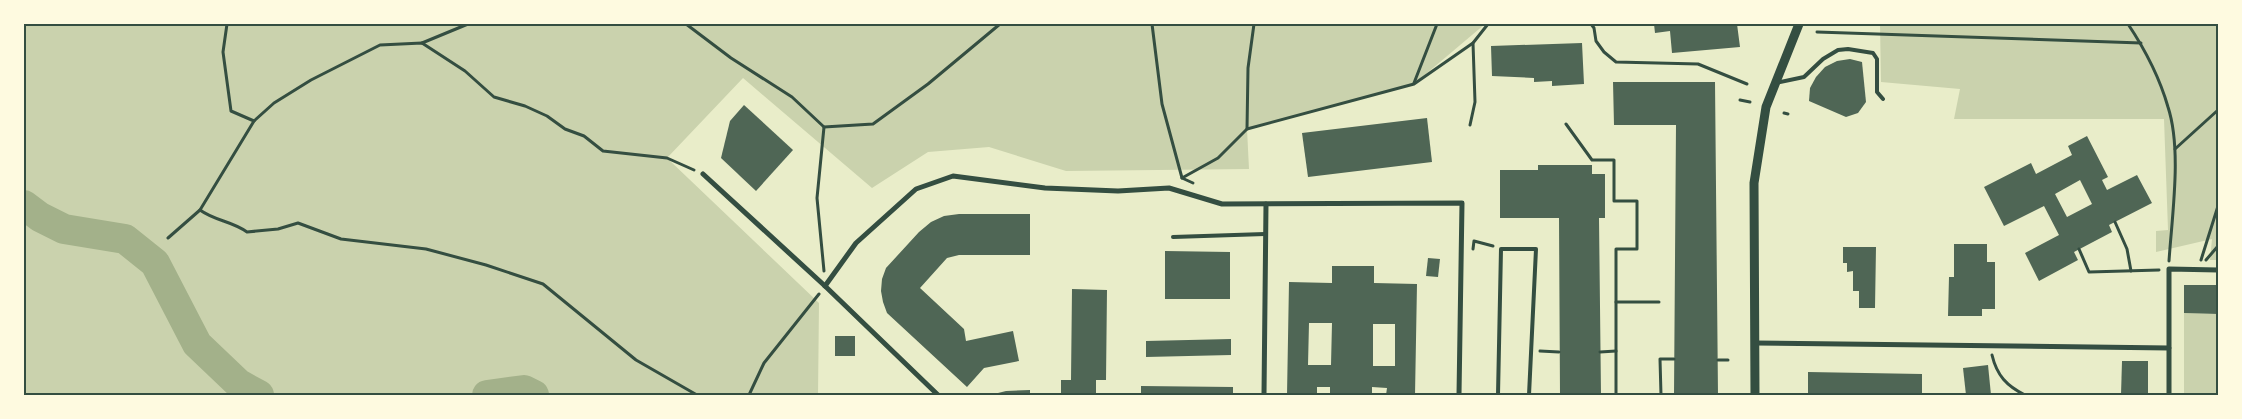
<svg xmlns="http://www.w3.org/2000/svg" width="2242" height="419" font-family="Montserrat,sans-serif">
<rect width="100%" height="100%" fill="#e9edc9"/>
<g fill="#cad2ad">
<path d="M 24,24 L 1485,24 L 1414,84 L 1247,129 L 1249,169 L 1066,171 L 989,147 L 928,152 L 872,188 L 743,78 L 667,158 L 819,303 L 818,395 L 24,395 Z"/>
<path d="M 1880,24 L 2218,24 L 2218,260 L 2210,260 L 2212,239 L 2156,252 L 2156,231 L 2168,230 L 2164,119 L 1954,119 L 1960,89 L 1881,82 Z"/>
<path d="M 2184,313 L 2218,314 L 2218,395 L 2184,395 Z"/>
</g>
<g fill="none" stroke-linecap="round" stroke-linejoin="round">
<g stroke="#a3b18a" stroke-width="30">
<path d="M 24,205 L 40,217 L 64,229 L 125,239 L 155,263 L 197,344 L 239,384 L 259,395"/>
<path d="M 487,395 L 524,390 L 534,395"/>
</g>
</g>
<g fill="#4f6655" fill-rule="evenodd">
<path d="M 1654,24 L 1737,24 L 1740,47 L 1672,53 L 1670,31 L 1655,33 Z"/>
<path d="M 1582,43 L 1584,84 L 1552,86 L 1552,81 L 1534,82 L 1534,78 L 1492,76 L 1491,46 Z"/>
<path d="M 1850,59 L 1862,62 L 1866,102 L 1858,113 L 1846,117 L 1809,101 L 1810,88 L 1816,77 L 1825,67 L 1837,61 Z"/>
<path d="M 1613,82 L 1715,82 L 1718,395 L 1674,395 L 1676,125 L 1614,125 Z"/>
<path d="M 744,105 L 793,150 L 756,191 L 721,158 L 730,121 Z"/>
<path d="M 1427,118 L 1432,162 L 1308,177 L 1302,133 Z"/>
<path d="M 2087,136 L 2108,177 L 2102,180 L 2107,190 L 2137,175 L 2152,203 L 2109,225 L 2112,232 L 2074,252 L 2078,260 L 2039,281 L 2025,253 L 2059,235 L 2044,206 L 2004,226 L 1984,187 L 2031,163 L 2036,174 L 2072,155 L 2068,146 ZM 2080,180 L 2092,204 L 2067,217 L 2055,194 Z"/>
<path d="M 1538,165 L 1592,165 L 1592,174 L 1605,174 L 1605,218 L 1599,218 L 1601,395 L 1560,395 L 1559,218 L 1500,218 L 1500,170 L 1538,170 Z"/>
<path d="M 959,214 L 1030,214 L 1030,255 L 959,255 L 947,258 L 920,288 L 964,329 L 966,341 L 1013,331 L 1019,361 L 984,368 L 967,387 L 887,313 L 883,302 L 881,291 L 882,279 L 886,268 L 919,232 L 931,222 L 944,216 Z"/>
<path d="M 1954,244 L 1987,244 L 1987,262 L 1995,262 L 1995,309 L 1982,309 L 1982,316 L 1948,316 L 1949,277 L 1954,277 Z"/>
<path d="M 1843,247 L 1876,247 L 1875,308 L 1859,308 L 1859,291 L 1853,291 L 1853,271 L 1847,272 L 1847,263 L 1843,263 Z"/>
<path d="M 1165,251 L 1230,252 L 1230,299 L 1165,299 Z"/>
<path d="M 1428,258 L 1440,259 L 1438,277 L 1426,276 Z"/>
<path d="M 1332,266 L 1374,266 L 1374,283 L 1417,284 L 1415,395 L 1386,395 L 1387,388 L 1372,387 L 1372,395 L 1330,395 L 1330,387 L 1317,387 L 1317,395 L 1287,395 L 1289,282 L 1332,283 ZM 1309,323 L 1332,323 L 1331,365 L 1308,365 ZM 1373,324 L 1395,324 L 1395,366 L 1373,366 Z"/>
<path d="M 2184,285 L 2218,285 L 2218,314 L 2184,313 Z"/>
<path d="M 1072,289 L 1107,290 L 1106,380 L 1096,380 L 1096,395 L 1061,395 L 1061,380 L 1071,380 Z"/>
<rect x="835" y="336" width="20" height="20"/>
<path d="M 1231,339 L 1231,355 L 1146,357 L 1146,341 Z"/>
<path d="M 2122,361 L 2148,361 L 2148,395 L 2121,395 Z"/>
<path d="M 1988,365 L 1991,395 L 1966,395 L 1963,368 Z"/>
<path d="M 1808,372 L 1922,374 L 1922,395 L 1808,395 Z"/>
<path d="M 1141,386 L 1233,387 L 1233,395 L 1141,395 Z"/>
<path d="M 1030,390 L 1030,395 L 990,395 L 1006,391 Z"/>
</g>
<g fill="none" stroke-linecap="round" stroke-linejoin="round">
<g stroke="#344e41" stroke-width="3">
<path d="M 227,24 L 223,52 L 231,111 L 254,121 L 274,103 L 311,80 L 380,45 L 422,43 L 465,71 L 494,97 L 525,106 L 547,116 L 565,129 L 584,136 L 603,151 L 667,158 L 694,170"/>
<path d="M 686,24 L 731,58 L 792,97 L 824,127 L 873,124 L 928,84 L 1000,24"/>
<path d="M 1152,24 L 1162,104 L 1182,178 L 1193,183"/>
<path d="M 1591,24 L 1594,28 L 1596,41 L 1604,52 L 1616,62 L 1698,64 L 1747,84"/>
<path d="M 2128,24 C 2144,48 2160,79 2168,107 C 2182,150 2172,215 2169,261"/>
<path d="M 1817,32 L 2141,43"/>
<path d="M 422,43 L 468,24"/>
<path d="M 1414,83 L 1437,24"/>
<path d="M 1740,100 L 1750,102"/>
<path d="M 1784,113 L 1788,114"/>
<path d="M 1566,124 L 1592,160 L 1614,160 L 1614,201 L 1637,201 L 1637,249 L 1616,249 L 1616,395"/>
<path d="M 1470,125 L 1475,102 L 1473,43 L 1488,24"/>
<path d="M 1247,129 L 1248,68 L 1254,24"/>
<path d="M 2175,149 L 2218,110"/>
<path d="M 1182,178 L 1218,158 L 1247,129 L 1414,84 L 1473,43"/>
<path d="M 200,210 C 215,221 232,221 247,232 L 278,229 L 298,223 L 341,239 L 426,249 L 486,265 L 543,284 L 636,360 L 697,395 L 702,395"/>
<path d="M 2115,222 L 2127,249 L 2131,271"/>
<path d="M 168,238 L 200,210 L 254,121"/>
<path d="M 1473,249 L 1474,241 L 1493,246"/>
<path d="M 2079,249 L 2089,272 L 2159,270"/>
<path d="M 2201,260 L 2218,206"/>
<path d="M 2206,260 L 2218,246"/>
<path d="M 824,271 L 817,198 L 824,127"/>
<path d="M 1616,302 L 1659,302"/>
<path d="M 1540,351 L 1559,352"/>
<path d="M 1600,352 L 1616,351"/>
<path d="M 1992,355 C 1997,376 2007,386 2025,395"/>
<path d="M 1718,360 L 1728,360"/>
<path d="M 749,395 L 764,363 L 819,294"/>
<path d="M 1661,395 L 1660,359 L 1674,359"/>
</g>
<g stroke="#344e41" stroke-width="4">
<path d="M 1776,83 L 1804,77 L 1823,59 L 1838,50 L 1848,49 L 1873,53 L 1877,59 L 1877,92 L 1883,99"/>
<path d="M 1173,237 L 1265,234"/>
<path d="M 1498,395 L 1501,249 L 1536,249 L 1529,395"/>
</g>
<g stroke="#344e41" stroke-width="5">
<path d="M 703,174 L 825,286 L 938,395"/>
<path d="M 825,286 L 856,243 L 916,189 L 953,176 L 1045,188 L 1118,191 L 1169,188 L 1222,204 L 1462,203 L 1459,395"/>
<path d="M 1755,343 L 2169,348"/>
<path d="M 1264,395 L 1266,204"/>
<path d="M 2169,395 L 2169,269 L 2218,270"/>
</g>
<path stroke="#344e41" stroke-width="9" d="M 1755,395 L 1754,183 L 1766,107 L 1799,24"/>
</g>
<rect width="2242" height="419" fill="none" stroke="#fefae0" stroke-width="50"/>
<rect x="25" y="25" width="2192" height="369" fill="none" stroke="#344e41" stroke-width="2"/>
</svg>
